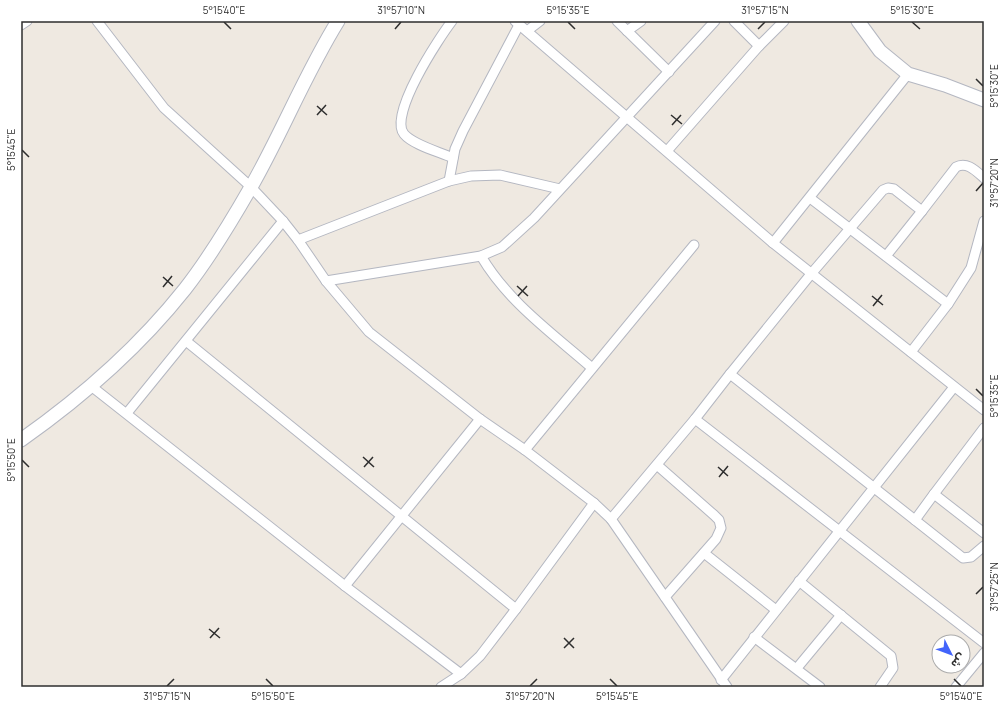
<svg xmlns="http://www.w3.org/2000/svg" width="1005" height="708" font-family="Manrope,'Noto Sans Arabic',sans-serif">
<rect width="100%" height="100%" fill="#efe9e1"/>
<g fill="none" stroke-linecap="round" stroke-linejoin="round">
<g stroke="#b4b7c1" stroke-width="11">
<g id="street">
<path d="M 452,21 C 439,38 388,115 404,134 C 413,145 440,152 453,158"/>
<path d="M 515,21 L 773,243 L 984,410"/>
<path d="M 617,21 L 669,72"/>
<path d="M 734,21 L 759,46"/>
<path d="M 21,25 L 27,21"/>
<path d="M 527,31 L 540,21"/>
<path d="M 627,31 L 641,21"/>
<path d="M 667,151 L 759,46 L 784,21"/>
<path d="M 449,181 L 455,149 L 463,131 L 519,25"/>
<path d="M 810,198 L 948,304 L 911,352"/>
<path d="M 298,240 L 449,181 L 471,176 L 500,175 L 560,189"/>
<path d="M 773,243 L 908,74"/>
<path d="M 481,256 C 508,302 552,333 592,368"/>
<path d="M 886,256 L 922,211"/>
<path d="M 326,281 L 481,256 L 502,247 L 534,218 L 715,21"/>
<path d="M 948,304 L 971,268 L 984,221"/>
<path d="M 186,341 L 516,609"/>
<path d="M 730,374 L 811,274 L 883,190 L 888,188 L 894,189 L 922,211 L 956,167 C 967,161 976,171 984,178"/>
<path d="M 91,386 L 345,586 L 461,674 L 480,656 L 516,609 L 594,503 L 525,450 L 480,419 L 369,332 L 326,281 L 298,240 L 283,221 L 251,187 L 164,108 L 97,21"/>
<path d="M 127,413 L 283,221"/>
<path d="M 695,419 L 984,643"/>
<path d="M 525,450 L 694,245"/>
<path d="M 657,465 L 714,515 L 719,520 L 721,528 L 716,539 L 665,597"/>
<path d="M 934,494 L 984,428"/>
<path d="M 594,503 L 611,519 L 727,687"/>
<path d="M 611,519 L 695,419 L 730,374 L 963,558 L 971,557 L 984,546"/>
<path d="M 915,520 L 934,494 L 984,533"/>
<path d="M 704,553 L 776,610"/>
<path d="M 799,581 L 891,656 L 893,668 L 880,687"/>
<path d="M 345,586 L 480,419"/>
<path d="M 754,637 L 820,687"/>
<path d="M 797,668 L 841,615"/>
<path d="M 721,680 L 954,387"/>
<path d="M 441,687 L 461,674"/>
<path d="M 956,687 L 984,653"/>
</g>
</g>
<g stroke="#b4b7c1" stroke-width="15">
<g id="secondary">
<path d="M 858,21 L 880,51 L 908,74 L 945,85 L 984,100"/>
<path d="M 21,440 C 82,397 139,347 185,289 C 210,257 231,222 251,187 C 282,133 305,74 338,21"/>
</g>
</g>
<use href="#street" stroke="#fff" stroke-width="9"/>
<use href="#secondary" stroke="#fff" stroke-width="13"/>
</g>
<path fill="none" stroke="#2e2e2e" stroke-width="1.5" d="M 224,22 L 231,29M 568,22 L 575,29M 912,22 L 920,29M 395,29 L 401,22M 758,29 L 765,22M 976,79 L 983,86M 317,106 L 327,115M 317,115 L 326,105M 671,115 L 682,124M 672,125 L 681,115M 22,150 L 29,157M 976,191 L 983,183M 163,277 L 173,286M 517,286 L 528,296M 163,287 L 172,276M 518,296 L 527,286M 872,296 L 883,305M 873,306 L 882,295M 976,389 L 983,396M 363,457 L 374,467M 22,460 L 29,467M 364,467 L 373,457M 718,467 L 728,476M 719,477 L 728,466M 976,594 L 983,587M 209,629 L 220,638M 210,638 L 219,628M 564,638 L 574,648M 564,648 L 574,638M 266,679 L 273,686M 610,679 L 617,686M 954,679 L 961,686M 167,686 L 174,679M 530,686 L 537,679"/>
<rect width="1005" height="708" fill="none" stroke="#ffffff" stroke-width="44"/>
<g transform="translate(951 654) rotate(132)"><circle r="19" fill="#ffffff" stroke="#ababab"/>
<path d="M0-3L7 15L0 10L-7 15Z" fill="#4264fb"/>
<text y="-6" font-size="11" font-weight="bold" text-anchor="middle" fill="#2e2e2e">ش</text>
</g>
<rect x="22" y="22" width="961" height="664" fill="none" stroke="#2e2e2e" stroke-width="1.5"/>
<g font-size="10" text-anchor="middle" fill="#2e2e2e">
<text x="224" y="14">5°15'40"E</text>
<text x="401" y="14">31°57'10"N</text>
<text x="568" y="14">5°15'35"E</text>
<text x="765" y="14">31°57'15"N</text>
<text x="912" y="14">5°15'30"E</text>
<text transform="translate(994 86) rotate(-90)" y="4">5°15'30"E</text>
<text transform="translate(11 150) rotate(-90)" y="4">5°15'45"E</text>
<text transform="translate(994 183) rotate(-90)" y="4">31°57'20"N</text>
<text transform="translate(994 396) rotate(-90)" y="4">5°15'35"E</text>
<text transform="translate(11 460) rotate(-90)" y="4">5°15'50"E</text>
<text transform="translate(994 587) rotate(-90)" y="4">31°57'25"N</text>
<text x="167" y="700">31°57'15"N</text>
<text x="273" y="700">5°15'50"E</text>
<text x="530" y="700">31°57'20"N</text>
<text x="617" y="700">5°15'45"E</text>
<text x="961" y="700">5°15'40"E</text>
</g>
</svg>
